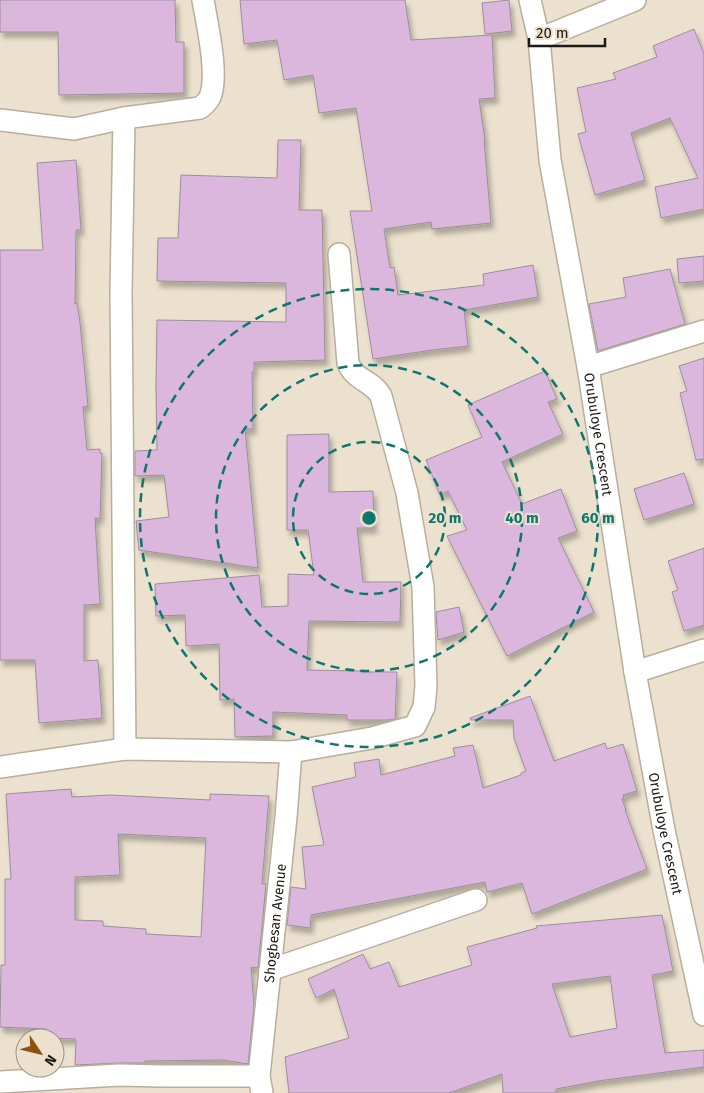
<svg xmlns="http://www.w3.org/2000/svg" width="704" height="1093" font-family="'Fira Sans',sans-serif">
<defs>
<filter id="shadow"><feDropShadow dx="3" dy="5.5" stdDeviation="2.5" flood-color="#0004"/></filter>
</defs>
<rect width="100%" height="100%" fill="#ece1ce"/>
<g fill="#dbb7dd" stroke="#9c8e9d" fill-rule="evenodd" filter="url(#shadow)">
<path d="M 0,0 L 175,0 L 176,42 L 184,42 L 184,93 L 59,95 L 58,32 L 0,32 Z"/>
<path d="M 240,0 L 405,0 L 411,40 L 492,35 L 495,98 L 479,99 L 485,140 L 484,140 L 491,223 L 432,229 L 431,222 L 384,229 L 390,268 L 394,267 L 398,295 L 484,285 L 483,274 L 533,265 L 538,297 L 464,310 L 468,346 L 432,350 L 373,359 L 350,211 L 372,211 L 356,108 L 319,113 L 313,75 L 284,80 L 277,40 L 244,44 Z"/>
<path d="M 509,0 L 512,31 L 485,34 L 482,3 Z"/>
<path d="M 694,29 L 704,54 L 704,209 L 661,218 L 655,187 L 698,178 L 670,118 L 631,133 L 645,180 L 595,195 L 578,134 L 586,132 L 577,88 L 616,79 L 613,73 L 657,57 L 653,46 Z"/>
<path d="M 278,140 L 301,140 L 299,210 L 322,210 L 325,360 L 254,362 L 254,372 L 252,372 L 253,429 L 245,429 L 258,568 L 139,550 L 136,521 L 169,517 L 164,475 L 135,476 L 135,451 L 157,450 L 156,385 L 157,320 L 286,322 L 286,283 L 157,281 L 158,238 L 178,238 L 181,175 L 277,178 Z"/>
<path d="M 76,160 L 81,230 L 76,230 L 75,304 L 77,303 L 80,323 L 88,406 L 83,407 L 87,450 L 100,449 L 100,453 L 102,453 L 100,519 L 95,518 L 100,604 L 84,605 L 84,661 L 98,660 L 102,718 L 39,723 L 35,660 L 0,660 L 0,250 L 43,250 L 37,163 Z"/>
<path d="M 704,256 L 704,281 L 679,283 L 677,259 Z"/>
<path d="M 670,269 L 685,324 L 598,351 L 589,304 L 626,297 L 623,278 Z"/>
<path d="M 704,358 L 704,459 L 696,460 L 680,393 L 687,391 L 679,366 Z"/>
<path d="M 545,371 L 557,399 L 548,402 L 563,434 L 502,462 L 522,504 L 561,489 L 577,531 L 558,538 L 594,612 L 507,656 L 447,536 L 467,530 L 448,491 L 440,495 L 426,460 L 482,437 L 468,405 Z"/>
<path d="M 329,434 L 329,492 L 373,491 L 374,528 L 357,528 L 363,582 L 401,582 L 400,622 L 309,621 L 307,670 L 361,671 L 361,672 L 397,672 L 395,719 L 389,720 L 347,720 L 347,715 L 273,712 L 273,736 L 235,737 L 234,699 L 220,700 L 219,644 L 186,646 L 185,615 L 156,616 L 155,584 L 259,575 L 262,607 L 288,606 L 288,574 L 314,575 L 308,530 L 287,530 L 287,435 Z"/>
<path d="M 684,473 L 694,504 L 644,520 L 634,489 Z"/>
<path d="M 704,548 L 704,625 L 684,631 L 672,592 L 678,590 L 668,561 Z"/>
<path d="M 459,607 L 464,632 L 438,640 L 436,612 Z"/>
<path d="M 530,696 L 554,761 L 605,743 L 607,749 L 623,744 L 637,791 L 623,795 L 624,799 L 622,799 L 626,810 L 625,810 L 647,869 L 532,914 L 522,883 L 487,892 L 485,882 L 311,915 L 310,928 L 287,925 L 291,887 L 306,889 L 302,847 L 324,845 L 312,787 L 356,777 L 354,763 L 379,759 L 381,775 L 455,756 L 453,748 L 473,745 L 483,788 L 521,775 L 521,773 L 526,771 L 514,738 L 513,720 L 471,720 L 470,718 Z"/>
<path d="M 71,789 L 72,797 L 110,795 L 210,800 L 210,794 L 269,796 L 262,884 L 266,884 L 258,968 L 251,967 L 254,1006 L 248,1064 L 223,1060 L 145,1061 L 145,1063 L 118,1063 L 75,1065 L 76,1041 L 75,1039 L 46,1038 L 46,1029 L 0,1027 L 1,965 L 5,965 L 5,879 L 11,879 L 6,794 ZM 118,834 L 206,838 L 201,937 L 146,934 L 146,929 L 103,926 L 103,921 L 75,920 L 75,877 L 120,875 Z"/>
<path d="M 662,915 L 673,971 L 652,975 L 665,1053 L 704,1050 L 704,1067 L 598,1081 L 556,1089 L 556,1093 L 503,1093 L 502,1074 L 449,1093 L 289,1093 L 285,1057 L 349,1038 L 334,989 L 316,998 L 308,979 L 363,954 L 370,969 L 389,962 L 399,987 L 472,965 L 467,947 L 537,928 L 536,926 ZM 610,976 L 617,1028 L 570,1037 L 552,984 Z"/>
</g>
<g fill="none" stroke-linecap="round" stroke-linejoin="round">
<g stroke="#b7ae9c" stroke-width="24">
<g id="street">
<path id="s1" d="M 530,0 L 539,39 L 550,160 L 588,367 L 635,672 L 664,830 L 704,1015"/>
<path d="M 539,39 L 635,0"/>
<path d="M 124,118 L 121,292 L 125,749"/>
<path d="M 0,120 L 74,129 L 124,118 L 200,108 C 204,105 208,101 210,97 C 219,75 207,24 203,0"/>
<path d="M 588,367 L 704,331"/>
<path d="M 635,672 L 704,650"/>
<path d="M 0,767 L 125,749 L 291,752 L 372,738 L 415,726 L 424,707 L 426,686 L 423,587 L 407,493 L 381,396 C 373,381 354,380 348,363 L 339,254"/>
<path d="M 270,970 L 476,900"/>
<path d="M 0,1082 L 119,1075 L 161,1076 L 259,1076"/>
<path id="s2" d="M 262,1093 L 259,1076 L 286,817 L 291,752"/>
</g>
</g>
<use href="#street" stroke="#fff" stroke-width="21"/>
</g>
<g fill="none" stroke="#0f766e" stroke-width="2.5" stroke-dasharray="9 6">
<circle cx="369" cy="518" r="76"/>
<circle cx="369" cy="518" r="153"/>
<circle cx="369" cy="518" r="229"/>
</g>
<g text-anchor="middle" stroke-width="4" stroke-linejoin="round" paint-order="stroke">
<g font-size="14" fill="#1d1913" stroke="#ece1ce">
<text dy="5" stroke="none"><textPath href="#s1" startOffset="440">Orubuloye Crescent</textPath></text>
<text dy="5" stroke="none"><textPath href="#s1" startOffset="845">Orubuloye Crescent</textPath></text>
<text dy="5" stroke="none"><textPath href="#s2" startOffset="171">Shogbesan Avenue</textPath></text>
</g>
</g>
<circle cx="369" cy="518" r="8" fill="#0f766e" stroke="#ece1ce" stroke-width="2.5"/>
<g font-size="15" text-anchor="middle" font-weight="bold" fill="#0f766e" stroke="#ece1ce" stroke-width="4" stroke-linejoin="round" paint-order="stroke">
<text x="445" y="523">20 m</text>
<text x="522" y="523">40 m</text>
<text x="598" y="523">60 m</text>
</g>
<g transform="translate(40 1053) rotate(125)"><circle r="24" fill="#ece1ce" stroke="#999183"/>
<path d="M0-4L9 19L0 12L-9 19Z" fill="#8d530e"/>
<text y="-8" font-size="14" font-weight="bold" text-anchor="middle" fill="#1d1913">N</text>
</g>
<path d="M529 38v8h76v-8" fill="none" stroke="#1d1913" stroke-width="2.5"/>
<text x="536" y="38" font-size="15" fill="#1d1913" stroke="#ece1ce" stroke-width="4" paint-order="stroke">20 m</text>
</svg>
